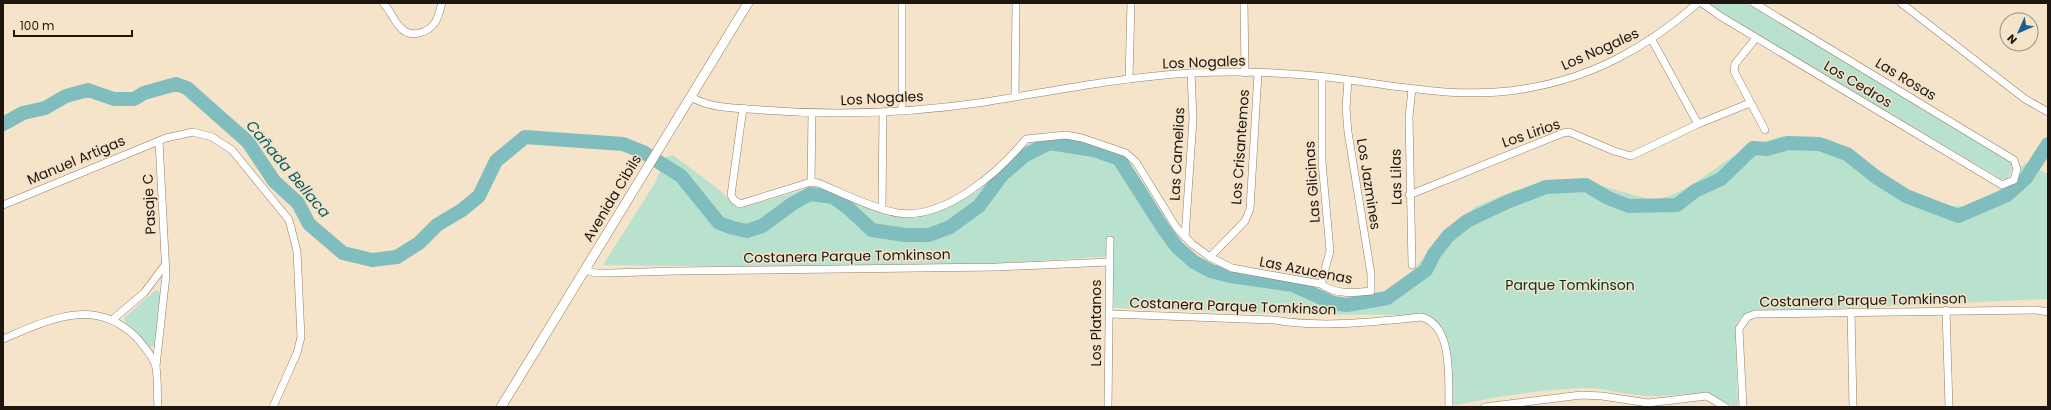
<svg xmlns="http://www.w3.org/2000/svg" width="2051" height="410" font-family="Poppins,sans-serif">
<rect width="100%" height="100%" fill="#f5e3ca"/>
<g fill="#b8e2cd">
<path d="M 1710,3 L 1746,3 L 2007,158 L 2011,162 L 2012,168 L 2008,179 L 2001,179 L 1993,174 L 1718,12 Z"/>
<path d="M 1783,136 L 1829,139 L 1856,154 L 1901,188 L 1949,206 L 1964,206 L 1986,197 L 2006,186 L 2025,163 L 2048,174 L 2048,299 L 1754,312 L 1744,315 L 1738,321 L 1735,331 L 1738,407 C 1729,407 1718,396 1707,395 C 1687,392 1666,397 1646,396 C 1626,395 1606,388 1585,388 C 1542,389 1498,397 1455,405 L 1451,403 C 1452,366 1457,347 1432,317 L 1418,315 L 1279,314 L 1114,308 L 1113,256 L 981,265 L 858,268 L 603,265 L 655,183 L 666,157 L 673,155 L 721,191 L 735,206 L 741,208 L 809,188 L 822,190 L 888,216 L 912,218 L 940,210 L 976,192 L 1019,150 L 1033,141 L 1067,138 L 1099,147 L 1125,156 L 1146,187 L 1167,225 L 1198,261 L 1215,269 L 1304,283 L 1341,299 L 1379,295 L 1403,283 L 1437,241 L 1475,207 L 1513,191 L 1577,179 L 1652,200 C 1685,196 1711,169 1739,153 C 1753,146 1768,140 1783,136 Z"/>
<path d="M 156,290 L 161,293 L 155,346 L 150,347 L 126,323 L 124,318 Z"/>
</g>
<g fill="none" stroke-linecap="round" stroke-linejoin="round">
<path stroke="#7fbdbe" stroke-width="14" d="M 3,124 L 23,113 L 45,108 L 66,96 L 88,90 L 114,99 L 134,99 L 144,93 L 176,84 L 187,88 L 248,142 L 274,181 L 298,203 L 309,224 L 343,253 L 372,260 L 397,257 L 419,243 L 437,225 L 462,210 L 479,196 L 496,161 L 525,137 L 623,144 L 643,152 L 681,176 L 719,223 L 733,228 L 747,231 L 762,226 L 792,204 L 810,194 L 833,197 L 847,207 L 872,230 L 905,235 L 929,235 L 950,227 L 979,206 L 1002,175 L 1024,156 L 1049,143 L 1094,150 L 1119,159 L 1163,228 L 1177,247 L 1194,262 L 1211,271 L 1230,276 L 1293,285 L 1333,303 L 1347,305 L 1387,298 L 1426,270 L 1434,254 L 1448,236 L 1467,221 L 1507,202 L 1546,187 L 1586,185 L 1608,198 L 1629,206 L 1677,205 L 1695,191 L 1721,179 L 1753,148 L 1767,149 L 1788,143 L 1819,144 L 1847,154 L 1876,177 L 1906,196 L 1958,216 L 2007,195 L 2026,178 L 2048,144"/>
<g stroke="#907f69" stroke-width="8">
<g id="minor">
<path d="M 383,3 C 390,10 393,19 399,26 C 409,39 428,34 436,21 C 439,15 440,9 442,3"/>
<path d="M 1244,3 L 1245,73"/>
<path d="M 1702,3 L 1720,16 L 2002,185 L 2014,180 L 2017,169 L 2014,160 L 1754,3"/>
<path d="M 1901,3 L 2025,99 L 2048,112"/>
<path d="M 1756,38 L 1735,64 L 1734,71 L 1765,130"/>
<path d="M 1652,40 L 1698,124"/>
<path d="M 1129,79 L 1131,3"/>
<path d="M 1015,96 L 1016,3"/>
<path d="M 691,97 C 711,109 739,108 762,110 C 837,116 911,113 985,102 C 1053,91 1122,77 1191,73 C 1236,71 1282,72 1327,77 C 1392,85 1458,100 1523,89 C 1592,78 1646,48 1698,3"/>
<path d="M 743,108 L 731,195 L 734,200 L 740,204 L 811,182 L 818,183 C 840,192 876,210 898,213 C 945,220 999,172 1026,139 L 1066,135 L 1082,138 L 1126,153 L 1136,162 L 1176,227 L 1192,244 L 1210,257 L 1232,268 L 1321,284 C 1337,295 1352,293 1371,291 L 1371,274 L 1348,132 L 1346,108 L 1348,80"/>
<path d="M 902,111 L 902,3"/>
<path d="M 811,182 L 812,114"/>
<path d="M 1409,195 L 1563,133 L 1569,132 L 1614,151 L 1631,156 L 1698,124 L 1750,103"/>
<path d="M 3,205 L 166,138 L 193,132 L 212,137 L 232,150 L 289,220 L 297,251 L 301,337 L 297,353 L 273,407"/>
<path d="M 882,208 L 883,113"/>
<path d="M 1185,237 L 1193,119 L 1191,73"/>
<path d="M 1210,257 L 1245,221 L 1250,209 L 1258,73"/>
<path d="M 1412,265 L 1409,117 L 1412,89"/>
<path d="M 585,270 L 596,273 L 611,273 L 675,271 L 997,267 L 1109,262"/>
<path d="M 1321,284 L 1330,251 L 1322,162 L 1322,77"/>
<path d="M 1946,310 L 1949,407"/>
<path d="M 1851,312 L 1853,407"/>
<path d="M 1110,314 L 1274,320 C 1322,328 1373,322 1421,317 C 1454,325 1448,381 1449,407"/>
<path d="M 112,320 L 144,293 L 165,265"/>
<path d="M 3,339 C 48,320 94,296 136,337 C 143,345 153,356 156,367 C 158,380 157,394 158,407"/>
<path d="M 156,366 L 166,275 L 159,141"/>
<path d="M 1108,407 L 1110,240"/>
<path d="M 1485,407 L 1581,395 L 1602,396 L 1648,403 L 1707,396 L 1725,407"/>
<path d="M 1743,407 L 1739,329 L 1747,317 L 1755,314 L 2036,310 L 2048,312"/>
</g>
</g>
<g stroke="#907f69" stroke-width="10">
<path id="tertiary" d="M 501,407 L 748,3"/>
</g>
<use href="#minor" stroke="#fff" stroke-width="7"/>
<use href="#tertiary" stroke="#fff" stroke-width="9"/>
</g>
<g text-anchor="middle" stroke-width="3" stroke-linejoin="round" paint-order="stroke">
<g font-size="14" fill="#1d160e" stroke="#f5e3ca">
<text transform="translate(1600 49) rotate(-24)" y="5">Los Nogales</text>
<text transform="translate(1204 62) rotate(-2)" y="5">Los Nogales</text>
<text transform="translate(1906 79) rotate(31)" y="5">Las Rosas</text>
<text transform="translate(1858 84) rotate(31)" y="5">Los Cedros</text>
<text transform="translate(882 98) rotate(-3)" y="5">Los Nogales</text>
<text transform="translate(1531 133) rotate(-19)" y="5">Los Lirios</text>
<text transform="translate(1240 147) rotate(-86)" y="5">Los Crisantemos</text>
<text transform="translate(1177 154) rotate(-87)" y="5">Las Camelias</text>
<text transform="translate(76 160) rotate(-23)" y="5">Manuel Artigas</text>
<text transform="translate(1396 177) rotate(-91)" y="5">Las Lilas</text>
<text transform="translate(1312 182) rotate(-94)" y="5">Las Glicinas</text>
<text transform="translate(1369 184) rotate(81)" y="5">Los Jazmines</text>
<text transform="translate(612 198) rotate(-59)" y="5">Avenida Cibils</text>
<text transform="translate(149 204) rotate(-93)" y="5">Pasaje C</text>
<text transform="translate(847 256) rotate(-1)" y="5">Costanera Parque Tomkinson</text>
<text transform="translate(1306 270) rotate(11)" y="5">Las Azucenas</text>
<text transform="translate(1863 300) rotate(-1)" y="5">Costanera Parque Tomkinson</text>
<text transform="translate(1233 306) rotate(2)" y="5">Costanera Parque Tomkinson</text>
<text transform="translate(1096 323) rotate(-90)" y="5">Los Platanos</text>
</g>
<g font-size="14" fill="#043222" stroke="#f5e3ca">
<text x="1570" y="290">Parque Tomkinson</text>
</g>
<g font-size="15" font-style="italic" fill="#076264" stroke="#f5e3ca">
<text transform="translate(288 169) rotate(50)" y="5">Cañada Bellaca</text>
</g>
</g>
<rect width="2051" height="410" fill="none" stroke="#1d160e" stroke-width="8"/>
<g transform="translate(2019 32) rotate(225)"><circle r="19" fill="#f5e3ca" stroke="#9f917f"/>
<path d="M0-3L7 15L0 10L-7 15Z" fill="#176194"/>
<text y="-6" font-size="11" font-weight="bold" text-anchor="middle" fill="#1d160e">N</text>
</g>
<path d="M14 30v6h118v-6" fill="none" stroke="#1d160e" stroke-width="2"/>
<text x="20" y="30" font-size="12" fill="#1d160e" stroke="#f5e3ca" stroke-width="3" paint-order="stroke">100 m</text>
</svg>
